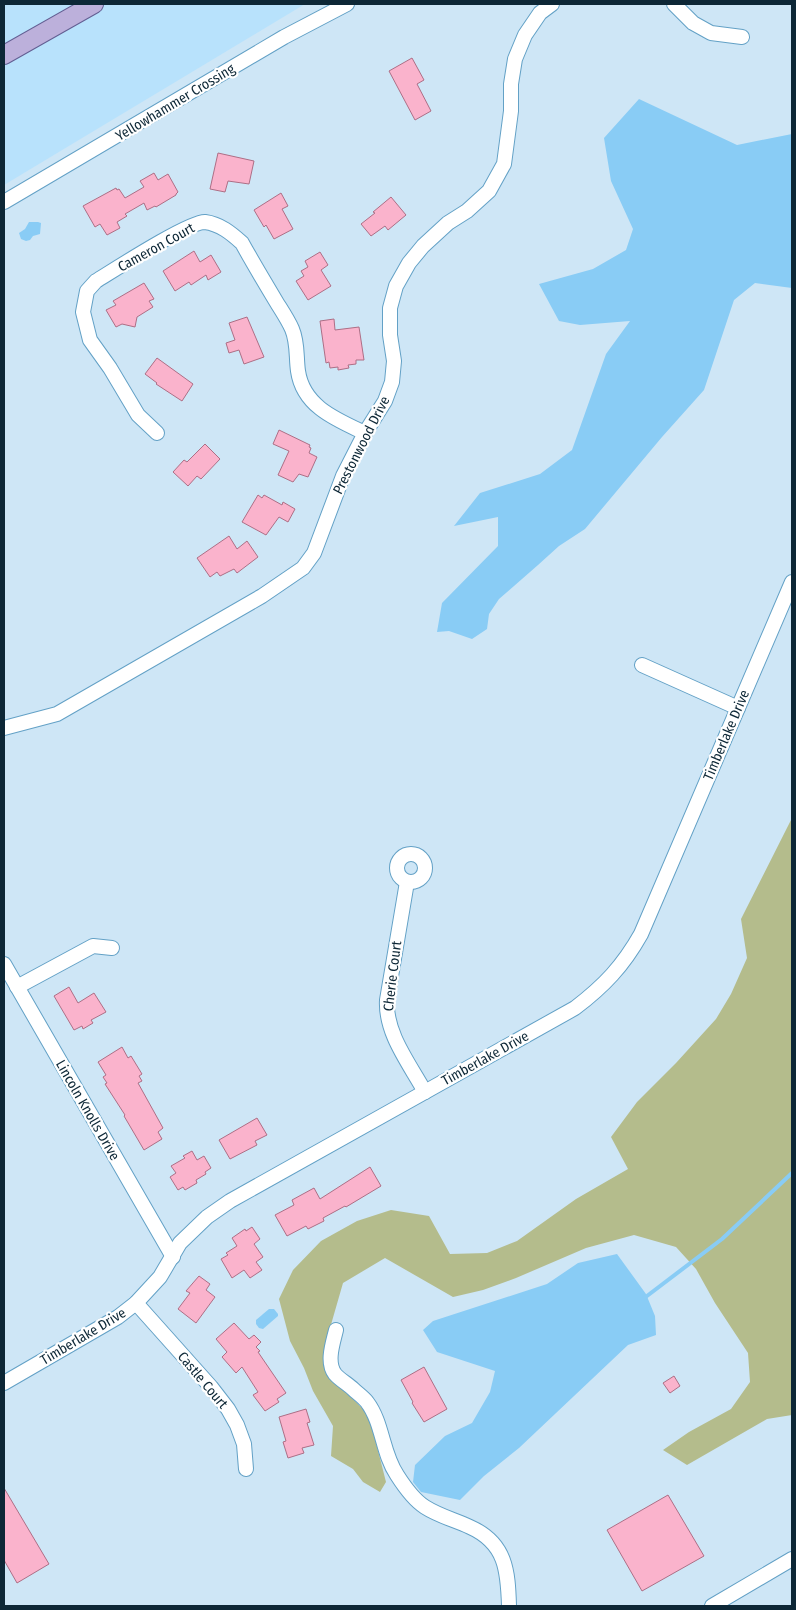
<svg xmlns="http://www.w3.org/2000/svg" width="796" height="1610" font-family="'Fira Sans Condensed',sans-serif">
<rect width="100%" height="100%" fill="#cee6f6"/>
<path fill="#b8e2fc" d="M 4,4 L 305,4 L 4,185 Z"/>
<path fill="#b4bc8c" d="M 792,818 L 792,1415 L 767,1419 L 687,1465 L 663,1450 L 689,1432 L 731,1409 L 750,1382 L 748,1353 L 715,1303 L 696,1269 L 676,1247 L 634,1235 L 586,1248 L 516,1278 L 483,1290 L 453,1297 L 385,1258 L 343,1283 L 326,1342 L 347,1389 L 354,1400 L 369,1415 L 386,1482 L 380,1492 L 363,1482 L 353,1469 L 331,1456 L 333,1426 L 313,1391 L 304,1368 L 290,1341 L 279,1299 L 293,1270 L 321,1241 L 357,1221 L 391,1210 L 429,1216 L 450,1254 L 487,1253 L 517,1241 L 576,1199 L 628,1169 L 611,1137 L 637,1102 L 676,1063 L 716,1019 L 731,994 L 747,958 L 741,919 Z"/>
<g fill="#89ccf5">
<path d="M 639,99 L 737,145 L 792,134 L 792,288 L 755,283 L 734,300 L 704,390 L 662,437 L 585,529 L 559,546 L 538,565 L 499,599 L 489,614 L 487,629 L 472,639 L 449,631 L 437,632 L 442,603 L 498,546 L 498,517 L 454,526 L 480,493 L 540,474 L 572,450 L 606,354 L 630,321 L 580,325 L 559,321 L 539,284 L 593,269 L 626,250 L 633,229 L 611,181 L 604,138 Z"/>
<path d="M 29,222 L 38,222 L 41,223 L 40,234 L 33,236 L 30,240 L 26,241 L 21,239 L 19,233 L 25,229 Z"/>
<path d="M 617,1254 L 646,1294 L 655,1316 L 656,1335 L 628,1345 L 519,1448 L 484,1476 L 460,1500 L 421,1492 L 413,1482 L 415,1465 L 445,1436 L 472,1423 L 490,1392 L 495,1371 L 437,1352 L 423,1330 L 433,1321 L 547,1284 L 578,1263 Z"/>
<path d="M 269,1309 L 274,1309 L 278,1314 L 278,1316 L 263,1329 L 259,1328 L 256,1324 L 256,1320 Z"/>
</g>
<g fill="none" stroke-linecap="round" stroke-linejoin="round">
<path stroke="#89ccf5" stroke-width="4" d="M 643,1299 L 722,1239 L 792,1173"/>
</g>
<g fill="#fab3cc" stroke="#ad6f86">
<path d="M 412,58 L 424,80 L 417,84 L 431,111 L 415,120 L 389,71 Z"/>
<path d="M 218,153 L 254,161 L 249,184 L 228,181 L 225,192 L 210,189 Z"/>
<path d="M 154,173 L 158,180 L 168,174 L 178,192 L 176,194 L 176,195 L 156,207 L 155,206 L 147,210 L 144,203 L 125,214 L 127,216 L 117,222 L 120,228 L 107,235 L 100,224 L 95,227 L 83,206 L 116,188 L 117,190 L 119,189 L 125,198 L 144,187 L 140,181 Z"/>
<path d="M 281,193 L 288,206 L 282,209 L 293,229 L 274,239 L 266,225 L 264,227 L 254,210 Z"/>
<path d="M 391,197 L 406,215 L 388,230 L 385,226 L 371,236 L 361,224 L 375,213 L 373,212 Z"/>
<path d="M 194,251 L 200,262 L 211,255 L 221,272 L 208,280 L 206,275 L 191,285 L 189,282 L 175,291 L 163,271 Z"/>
<path d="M 320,252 L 328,265 L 321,270 L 331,286 L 308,300 L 296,281 L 304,276 L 301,271 L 308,267 L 305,261 Z"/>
<path d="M 144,283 L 154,299 L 149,301 L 153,307 L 137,317 L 135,327 L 122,324 L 116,327 L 106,310 L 116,305 L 113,301 Z"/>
<path d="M 247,317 L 264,357 L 244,364 L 239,350 L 229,353 L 226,343 L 235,340 L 229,323 Z"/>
<path d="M 334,319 L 335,330 L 359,327 L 364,360 L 356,360 L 356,364 L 348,365 L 349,368 L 338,370 L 338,367 L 330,368 L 329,362 L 326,363 L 320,321 Z"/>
<path d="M 157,358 L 193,384 L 182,401 L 156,384 L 157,383 L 145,374 Z"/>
<path d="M 279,430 L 310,445 L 309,447 L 311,448 L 309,453 L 317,457 L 308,477 L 299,474 L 293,482 L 278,475 L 289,451 L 273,444 Z"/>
<path d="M 205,444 L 220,459 L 201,479 L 197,476 L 188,486 L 173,472 L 184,460 L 187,462 Z"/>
<path d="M 258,495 L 262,498 L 264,495 L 282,505 L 283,502 L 295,509 L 288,522 L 279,517 L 266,535 L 242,522 Z"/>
<path d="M 229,536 L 237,549 L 247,541 L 258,557 L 237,573 L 234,569 L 220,576 L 217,572 L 210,577 L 197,558 Z"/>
<path d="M 69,987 L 78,1003 L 94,993 L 106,1012 L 91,1020 L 93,1023 L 83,1029 L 82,1026 L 74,1030 L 54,996 Z"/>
<path d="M 122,1047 L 128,1058 L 131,1056 L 142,1074 L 139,1076 L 142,1081 L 138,1083 L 163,1128 L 158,1132 L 162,1139 L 144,1150 L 124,1116 L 125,1115 L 105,1084 L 107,1083 L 103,1077 L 106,1075 L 98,1062 Z"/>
<path d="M 257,1118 L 267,1135 L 255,1141 L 257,1145 L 230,1159 L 219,1140 Z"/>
<path d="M 192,1151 L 197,1160 L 204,1156 L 211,1168 L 205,1172 L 206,1174 L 196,1180 L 197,1183 L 185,1190 L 183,1187 L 178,1190 L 170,1177 L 176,1173 L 171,1166 L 185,1158 L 183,1156 Z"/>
<path d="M 370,1167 L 381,1186 L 346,1207 L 345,1206 L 323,1218 L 324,1221 L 308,1229 L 306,1226 L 287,1236 L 275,1215 L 294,1205 L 292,1200 L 314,1188 L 320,1199 Z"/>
<path d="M 252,1227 L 260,1239 L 254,1244 L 263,1257 L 256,1262 L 262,1270 L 250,1278 L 244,1270 L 232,1278 L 221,1259 L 228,1255 L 226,1253 L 237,1246 L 232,1238 L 245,1229 L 246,1231 Z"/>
<path d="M 199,1276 L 210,1284 L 206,1290 L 215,1297 L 196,1323 L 178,1309 L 190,1293 L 186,1291 Z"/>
<path d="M 234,1323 L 249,1339 L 254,1335 L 261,1342 L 256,1347 L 260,1351 L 258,1352 L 286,1393 L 277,1399 L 279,1402 L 265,1411 L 253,1395 L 258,1392 L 242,1367 L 236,1373 L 222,1357 L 227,1352 L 216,1339 Z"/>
<path d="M 424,1367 L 447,1409 L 424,1422 L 412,1403 L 413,1402 L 401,1380 Z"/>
<path d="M 674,1376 L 680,1386 L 670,1393 L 663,1383 Z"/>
<path d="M 306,1409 L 310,1422 L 307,1423 L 314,1445 L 302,1448 L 304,1453 L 288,1458 L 283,1442 L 286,1441 L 279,1417 Z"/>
<path d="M 4,1488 L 49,1564 L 17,1583 L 4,1560 Z"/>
<path d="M 668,1495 L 704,1556 L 642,1591 L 607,1530 Z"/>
</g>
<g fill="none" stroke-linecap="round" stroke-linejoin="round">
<g stroke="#63a1c6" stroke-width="16">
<g id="minor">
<path d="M 674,4 L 693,23 L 711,33 L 742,37"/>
<path d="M 4,202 L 284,37 L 347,4"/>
<path d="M 157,433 L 138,415 L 110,368 L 90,340 L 83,312 L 87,291 L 96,281 C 114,270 190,221 205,222 C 220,224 231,233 242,243 C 253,263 265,283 277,303 C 282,311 288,320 292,329 C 298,343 296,357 298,371 C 303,406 335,419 365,433"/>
<path d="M 642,665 L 738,708"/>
<path d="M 4,728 L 57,714 L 262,596 L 303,568 L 314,553 L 343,476 L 365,433 L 385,401 L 392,382 L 394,361 L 390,335 L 390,308 L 396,286 L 409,263 L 423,246 L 448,223 L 467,211 L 489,191 L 504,164 L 511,111 L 511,84 L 515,59 L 525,35 L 540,13 L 552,4"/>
<circle cx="411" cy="868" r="14"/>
<path d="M 407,882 L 387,1000 C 385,1033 409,1063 425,1092"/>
<path d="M 4,964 L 173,1257"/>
<path d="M 17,987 L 93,946 L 112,948"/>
<path d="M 136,1303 L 211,1387 L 228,1409 L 237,1425 L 244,1444 L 246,1469"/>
<path d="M 336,1330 C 333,1343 326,1362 335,1374 C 340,1380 348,1384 353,1389 C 357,1393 363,1397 367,1402 C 383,1423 382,1453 397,1475 C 404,1486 414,1500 425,1507 C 439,1516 455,1520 470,1527 C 506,1543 508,1571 509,1606"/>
<path d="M 4,1383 L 118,1317 L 136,1303 L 160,1277 L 180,1243 L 207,1217 L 230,1201 L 575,1008 C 604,986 623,966 641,934 L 792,582"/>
<path d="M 712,1606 L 792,1559"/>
</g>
</g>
<g stroke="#625e92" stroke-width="20">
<path id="major" d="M 4,55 L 94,4"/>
</g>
<use href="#minor" stroke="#fff" stroke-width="14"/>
<use href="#major" stroke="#bcb0db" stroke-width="18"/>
</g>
<g text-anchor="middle" stroke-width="4.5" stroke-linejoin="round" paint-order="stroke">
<g font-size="14" fill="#0d2736" stroke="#fff">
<text transform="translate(175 102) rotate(-31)" y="5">Yellowhammer Crossing</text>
<text transform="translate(156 247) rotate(-29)" y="5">Cameron Court</text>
<text transform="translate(361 445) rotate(-63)" y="5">Prestonwood Drive</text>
<text transform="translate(726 735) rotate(-67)" y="5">Timberlake Drive</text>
<text transform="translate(392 976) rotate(-83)" y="5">Cherie Court</text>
<text transform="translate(485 1058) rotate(-29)" y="5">Timberlake Drive</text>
<text transform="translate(88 1110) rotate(60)" y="5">Lincoln Knolls Drive</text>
<text transform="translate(83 1336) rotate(-31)" y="5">Timberlake Drive</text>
<text transform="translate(203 1380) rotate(50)" y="5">Castle Court</text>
</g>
</g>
<rect width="796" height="1610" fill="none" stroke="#0d2736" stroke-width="10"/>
</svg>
